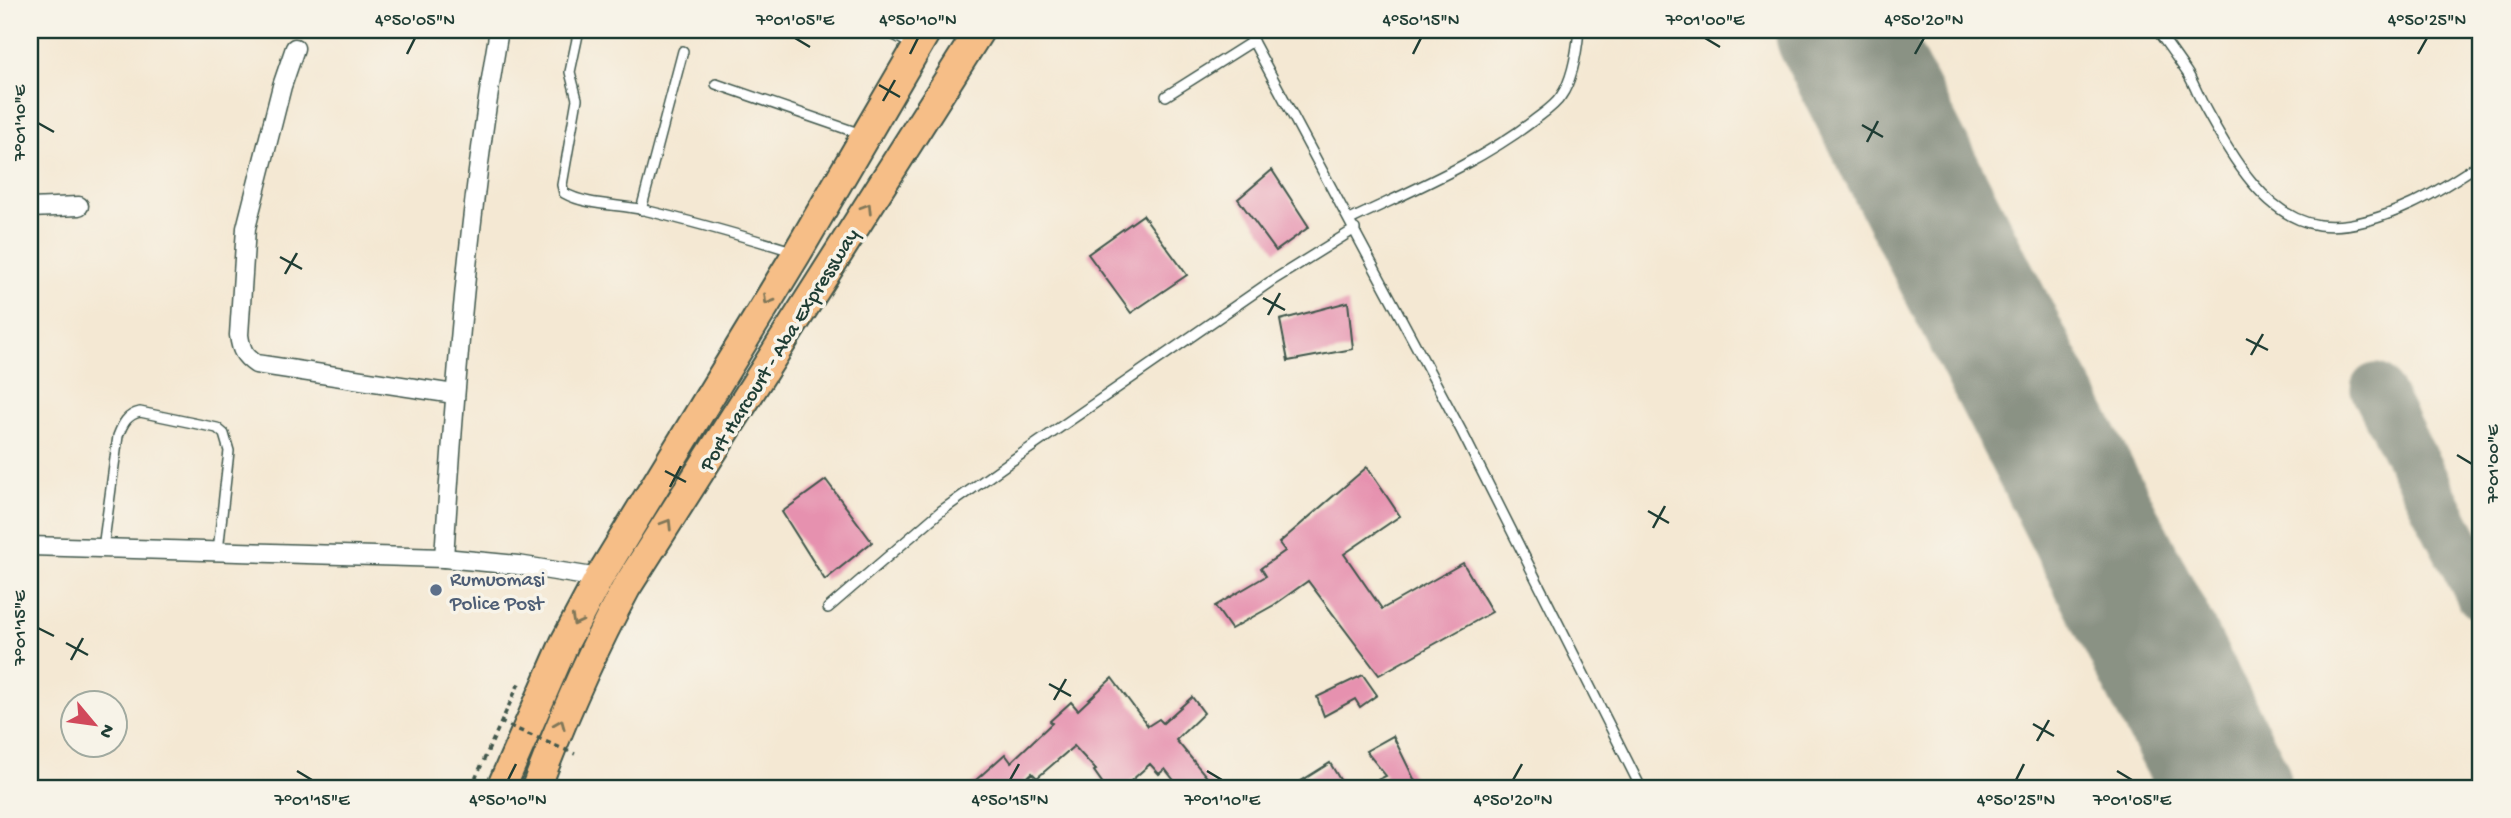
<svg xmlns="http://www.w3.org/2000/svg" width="2511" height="818" font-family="'Gochi Hand',sans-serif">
<rect width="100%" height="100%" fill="#f7f3e8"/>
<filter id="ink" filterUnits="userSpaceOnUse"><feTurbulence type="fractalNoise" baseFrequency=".0143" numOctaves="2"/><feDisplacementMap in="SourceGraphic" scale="14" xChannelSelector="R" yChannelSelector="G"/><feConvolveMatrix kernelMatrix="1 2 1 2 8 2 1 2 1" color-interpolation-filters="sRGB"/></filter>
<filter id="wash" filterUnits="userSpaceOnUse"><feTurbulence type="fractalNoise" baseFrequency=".00686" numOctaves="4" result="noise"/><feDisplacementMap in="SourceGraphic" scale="28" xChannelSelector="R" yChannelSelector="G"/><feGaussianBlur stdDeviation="1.57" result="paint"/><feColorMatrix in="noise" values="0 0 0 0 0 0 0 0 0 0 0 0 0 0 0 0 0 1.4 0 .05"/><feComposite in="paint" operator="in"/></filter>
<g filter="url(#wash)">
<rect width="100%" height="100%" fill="#f4e8d3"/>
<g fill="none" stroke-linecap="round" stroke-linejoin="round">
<path stroke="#8a9284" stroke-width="51" d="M 2376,389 L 2481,594"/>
<path stroke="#8a9284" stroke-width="130" d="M 1840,30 L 2227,788"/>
</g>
<g id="blocks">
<g fill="#e691af">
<path d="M 1272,170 L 1309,227 L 1276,251 L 1238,199 Z"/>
<path d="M 1143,215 L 1187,275 L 1131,313 L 1088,254 Z"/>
<path d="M 1348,302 L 1353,349 L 1288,361 L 1280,320 Z"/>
<path d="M 1367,467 L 1400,516 L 1344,554 L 1382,609 L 1463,563 L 1492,612 L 1379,675 L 1308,581 L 1274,605 L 1231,629 L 1215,606 L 1266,576 L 1261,568 L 1285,551 L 1279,543 Z"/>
<path d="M 826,480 L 872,542 L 825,580 L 782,512 Z"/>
<path d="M 1363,675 L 1377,695 L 1360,707 L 1355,699 L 1324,716 L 1317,697 Z"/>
<path d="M 1112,678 L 1148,726 L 1159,719 L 1163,723 L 1192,697 L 1204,713 L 1176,740 L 1216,788 L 1180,788 L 1165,769 L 1159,774 L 1150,764 L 1123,788 L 1106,788 L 1094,771 L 1096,770 L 1074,746 L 1037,778 L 1032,773 L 1016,788 L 967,788 L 1005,754 L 1011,762 L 1052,723 L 1050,721 L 1071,702 L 1078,710 Z"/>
<path d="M 1393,736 L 1416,783 L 1407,788 L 1361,788 L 1386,776 L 1366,751 Z"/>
<path d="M 1330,763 L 1345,788 L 1290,788 Z"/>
</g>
</g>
</g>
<g filter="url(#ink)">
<use href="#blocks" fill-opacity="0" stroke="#3f574c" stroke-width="2"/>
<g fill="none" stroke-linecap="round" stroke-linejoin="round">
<g stroke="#3f574c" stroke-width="12">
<g id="service">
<path d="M 579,30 L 570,72 L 577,99 L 562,185 L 564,193 C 587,206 618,204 644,210 C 694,222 743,236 792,251"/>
<path d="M 1247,30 L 1462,432 L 1641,788"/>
<path d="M 2157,30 C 2167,44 2178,59 2188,74 C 2195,86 2200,100 2207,112 C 2231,155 2265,218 2319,225 C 2349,229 2386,216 2412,204 C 2436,193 2459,177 2481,163"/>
<path d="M 716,84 L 864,135"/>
<path d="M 1166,96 L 1253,41"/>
<path d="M 641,210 L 683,51"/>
<path d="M 1350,220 C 1412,190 1478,163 1533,121 C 1542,114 1555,106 1561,96 C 1573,79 1577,51 1579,30"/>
<path d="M 103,548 L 118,436 C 123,423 127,415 140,412 L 217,428 L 224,434 L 229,451 L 218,551"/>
<path d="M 828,608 L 941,511 L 1007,464 L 1270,282 L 1355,229"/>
</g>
</g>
<g stroke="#3f574c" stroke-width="21">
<g id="minor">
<path d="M 894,30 L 919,43"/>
<path d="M 295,48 L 282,86 L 246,228 L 239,335 C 241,350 244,356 256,364 L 454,394"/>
<path d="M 30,208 L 79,206"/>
<path d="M 30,546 L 444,558 L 518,565 L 599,578"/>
<path d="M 444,558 C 455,381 469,204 499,30"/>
</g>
</g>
<g stroke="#3f574c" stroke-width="32">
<g id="trunk">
<path d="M 501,788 L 565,642 L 599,578 L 797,253 L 927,30"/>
<path d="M 536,788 C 562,719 591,653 626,588 L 980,30"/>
</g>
</g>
<path stroke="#3f574c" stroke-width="3.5" stroke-dasharray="5 5" stroke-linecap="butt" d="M 471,788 L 521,679"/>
<use href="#service" stroke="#fff" stroke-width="9"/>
<use href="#minor" stroke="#fff" stroke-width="18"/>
<use href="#trunk" stroke="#f6be87" stroke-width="28"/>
<path stroke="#3f574c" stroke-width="3.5" stroke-dasharray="5 5" stroke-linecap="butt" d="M 500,722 L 575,754"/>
</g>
<defs><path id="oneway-chevron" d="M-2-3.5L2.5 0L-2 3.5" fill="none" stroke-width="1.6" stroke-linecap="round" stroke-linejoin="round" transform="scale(1.75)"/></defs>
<g stroke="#807759">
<use href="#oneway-chevron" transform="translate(867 208) rotate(-58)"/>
<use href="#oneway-chevron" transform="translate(768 300) rotate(121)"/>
<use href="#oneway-chevron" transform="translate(667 524) rotate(-58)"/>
<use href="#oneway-chevron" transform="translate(576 621) rotate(118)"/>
<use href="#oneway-chevron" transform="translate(560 724) rotate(-68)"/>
</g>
</g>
<path fill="none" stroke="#1f3d34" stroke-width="2.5" d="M 795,38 L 810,47M 1705,38 L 1720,47M 407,54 L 415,38M 910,54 L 918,38M 1413,54 L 1421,38M 1915,54 L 1924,38M 2418,54 L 2427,38M 879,85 L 900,97M 883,101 L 895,80M 38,123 L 54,132M 1862,125 L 1883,137M 1867,142 L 1878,121M 280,257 L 302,269M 285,274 L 297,253M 1263,298 L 1285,310M 1268,315 L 1280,293M 2246,339 L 2268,350M 2251,355 L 2263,334M 2457,455 L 2472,464M 665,471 L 686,482M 670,487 L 681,466M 1648,511 L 1669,523M 1653,528 L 1665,506M 38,628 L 54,636M 66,643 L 88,655M 71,660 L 83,638M 1049,684 L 1071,696M 1054,700 L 1066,679M 2033,724 L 2054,736M 2037,741 L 2049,720M 297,771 L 312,780M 1207,771 L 1222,780M 2117,771 L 2132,780M 508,780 L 516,764M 1010,780 L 1019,764M 1513,780 L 1522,764M 2016,780 L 2024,764"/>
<circle fill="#5c6f8a" stroke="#f7f3e8" stroke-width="2.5" cx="436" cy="590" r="7"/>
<g text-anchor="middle" stroke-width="7" stroke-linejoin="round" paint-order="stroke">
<g font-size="21" fill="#1f3d34" stroke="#f7f3e8">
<text transform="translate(778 349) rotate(-58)" y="7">Port Harcourt - Aba Expressway</text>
</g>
<g font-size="21" fill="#4e5e75" stroke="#f7f3e8" text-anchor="start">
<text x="450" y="585">Rumuomasi<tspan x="450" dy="24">Police Post</tspan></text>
</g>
</g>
<rect width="2511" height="818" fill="none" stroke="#f7f3e8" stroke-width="77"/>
<g transform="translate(94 724) rotate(119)"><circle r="33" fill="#f7f3e8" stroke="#a1aaa0" stroke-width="2"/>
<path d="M0-5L12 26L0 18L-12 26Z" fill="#d1495b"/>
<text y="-10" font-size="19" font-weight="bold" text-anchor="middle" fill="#1f3d34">N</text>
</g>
<rect x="38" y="38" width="2434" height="742" fill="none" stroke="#1f3d34" stroke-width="2.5"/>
<g font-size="18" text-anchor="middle" fill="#1f3d34">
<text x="415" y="25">4°50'05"N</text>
<text x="795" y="25">7°01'05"E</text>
<text x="918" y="25">4°50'10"N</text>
<text x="1421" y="25">4°50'15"N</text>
<text x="1705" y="25">7°01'00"E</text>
<text x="1924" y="25">4°50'20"N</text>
<text x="2427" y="25">4°50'25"N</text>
<text transform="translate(19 123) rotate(-90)" y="6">7°01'10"E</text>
<text transform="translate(2492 464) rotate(-90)" y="6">7°01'00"E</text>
<text transform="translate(19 628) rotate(-90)" y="6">7°01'15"E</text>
<text x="312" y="805">7°01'15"E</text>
<text x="508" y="805">4°50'10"N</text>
<text x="1010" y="805">4°50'15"N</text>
<text x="1222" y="805">7°01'10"E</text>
<text x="1513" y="805">4°50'20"N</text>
<text x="2016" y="805">4°50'25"N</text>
<text x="2132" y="805">7°01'05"E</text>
</g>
</svg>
